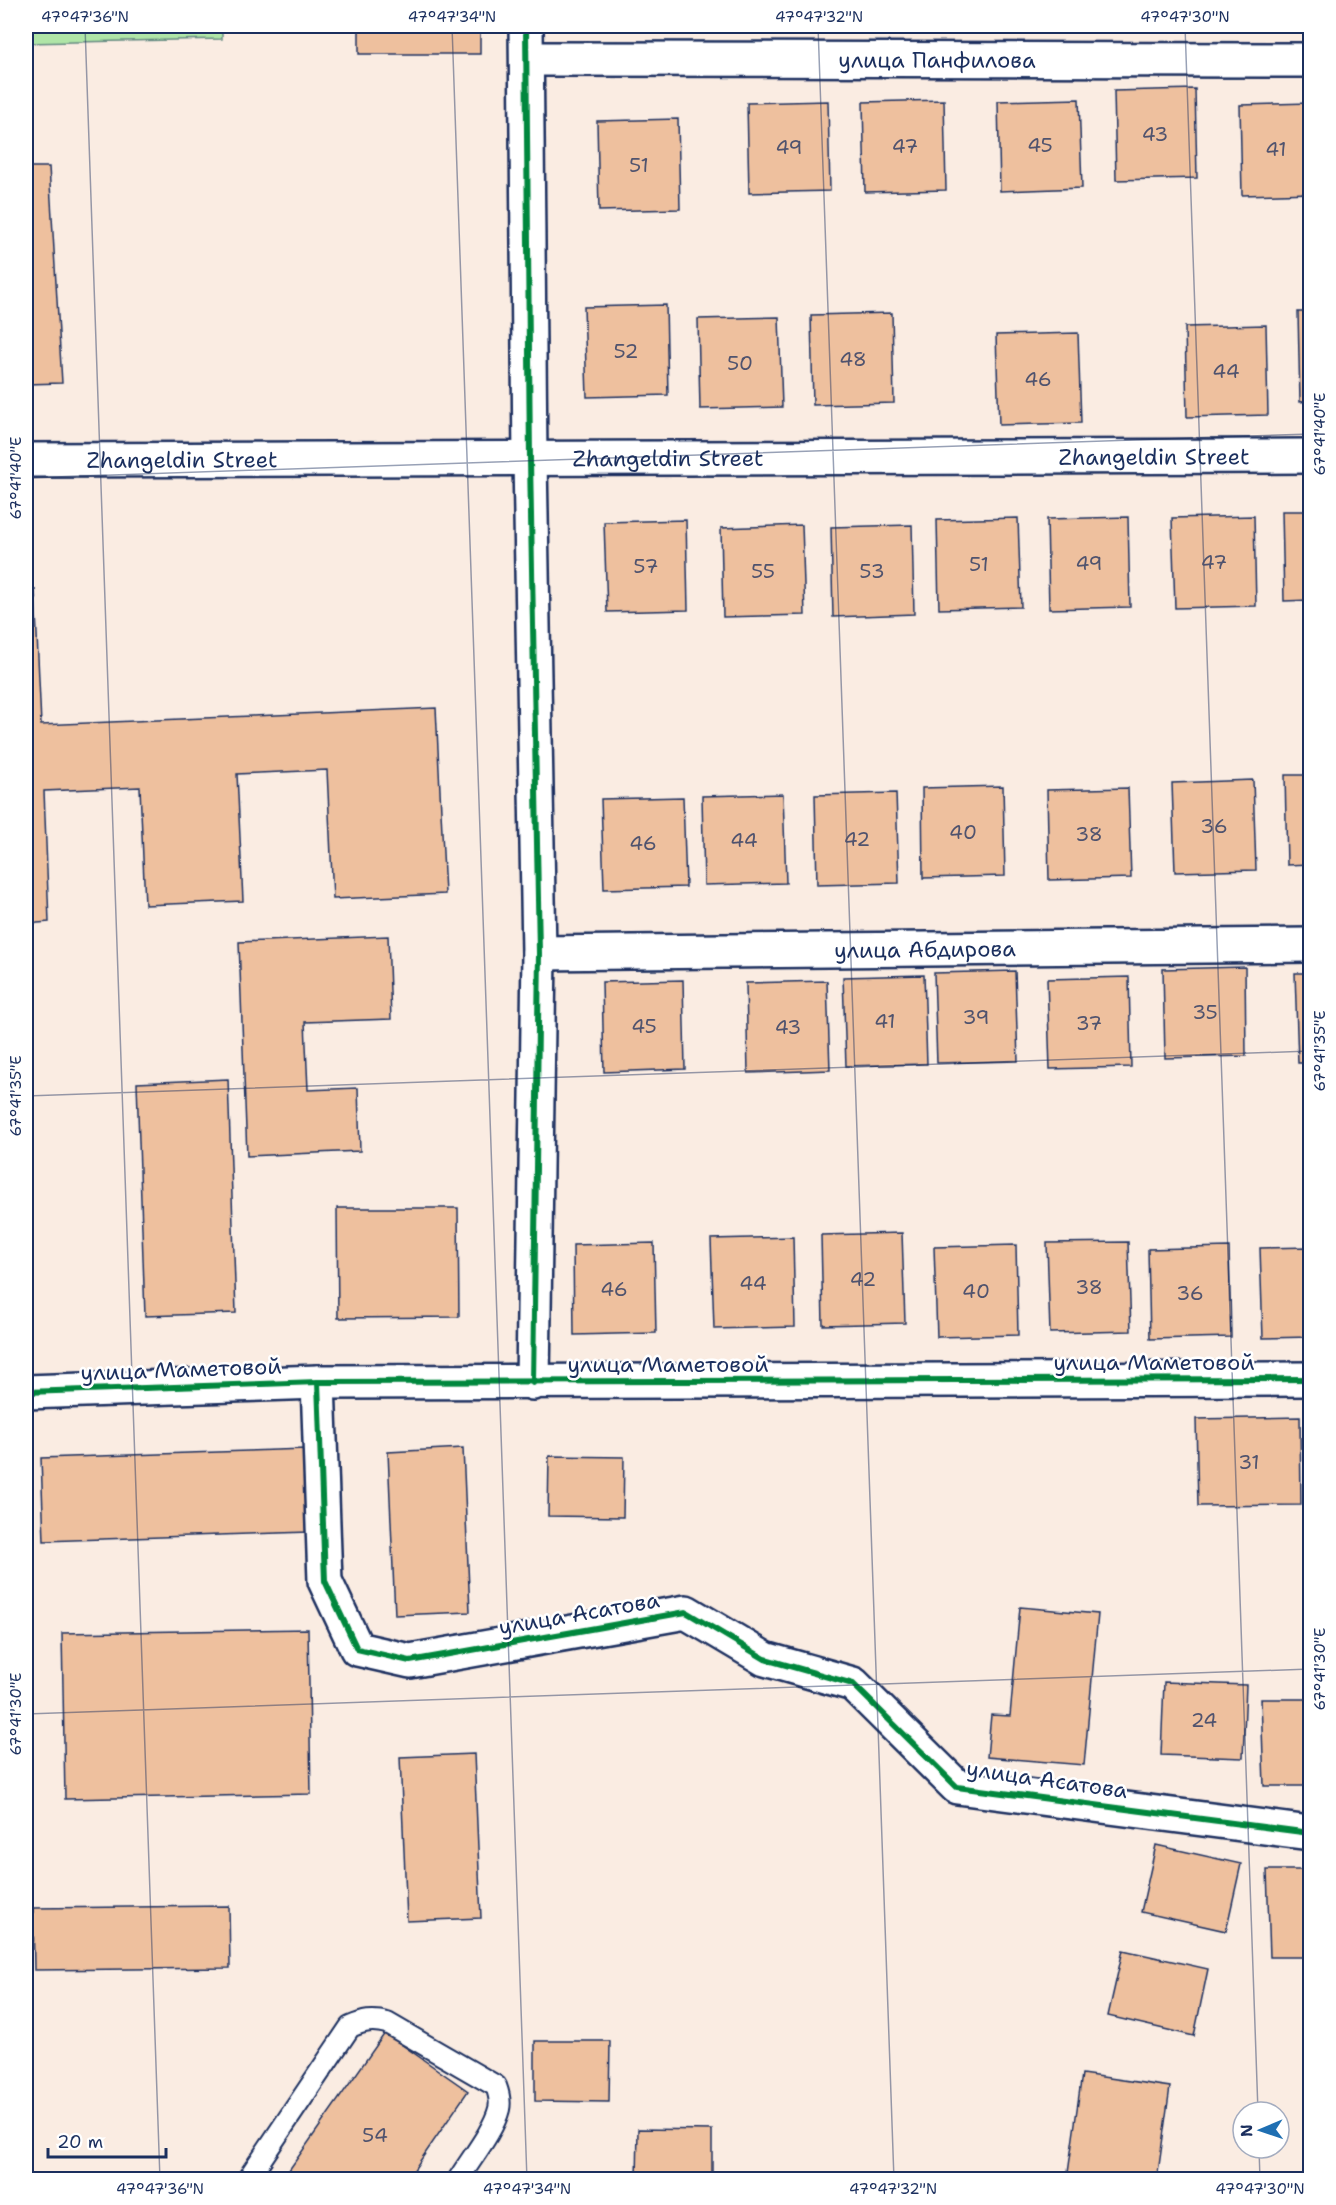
<svg xmlns="http://www.w3.org/2000/svg" width="1336" height="2205" font-family="'Shantell Sans',sans-serif">
<rect width="100%" height="100%" fill="#faece2"/>
<filter id="ink" filterUnits="userSpaceOnUse"><feTurbulence type="fractalNoise" baseFrequency=".0167" numOctaves="2"/><feDisplacementMap in="SourceGraphic" scale="12" xChannelSelector="R" yChannelSelector="G"/><feConvolveMatrix kernelMatrix="1 2 1 2 8 2 1 2 1" color-interpolation-filters="sRGB"/></filter>
<g filter="url(#ink)">
<path fill="#afe5a7" stroke="#658a82" stroke-width="1.5" d="M 26,26 L 222,26 L 222,39 L 26,43 Z"/>
<g fill="#eec09e" stroke="#1b2f5e" stroke-width="1.5">
<rect x="359" y="26" width="121" height="28"/>
<path d="M 1195,89 L 1197,178 L 1116,180 L 1114,91 Z"/>
<path d="M 1079,99 L 1082,188 L 1000,191 L 998,101 Z"/>
<path d="M 944,100 L 946,190 L 865,192 L 863,102 Z"/>
<path d="M 828,101 L 830,191 L 749,193 L 747,103 Z"/>
<path d="M 1310,103 L 1310,193 L 1242,195 L 1240,105 Z"/>
<path d="M 678,119 L 680,209 L 599,211 L 597,121 Z"/>
<path d="M 26,167 L 49,167 L 62,383 L 26,384 Z"/>
<path d="M 666,305 L 668,395 L 587,397 L 584,307 Z"/>
<path d="M 1298,312 L 1310,312 L 1310,401 L 1300,402 Z"/>
<path d="M 892,313 L 894,403 L 813,405 L 811,315 Z"/>
<path d="M 779,317 L 782,407 L 700,409 L 698,319 Z"/>
<path d="M 1266,325 L 1268,415 L 1187,417 L 1185,327 Z"/>
<path d="M 1078,333 L 1081,423 L 999,425 L 996,335 Z"/>
<path d="M 1282,511 L 1310,511 L 1310,600 L 1284,601 Z"/>
<path d="M 1254,516 L 1256,606 L 1175,608 L 1172,518 Z"/>
<path d="M 1128,517 L 1130,607 L 1049,609 L 1047,519 Z"/>
<path d="M 1018,518 L 1021,607 L 939,609 L 937,520 Z"/>
<path d="M 686,520 L 688,610 L 607,612 L 604,522 Z"/>
<path d="M 802,525 L 805,615 L 723,617 L 721,528 Z"/>
<path d="M 912,525 L 914,614 L 833,617 L 831,527 Z"/>
<path d="M 26,589 L 35,589 L 41,725 L 436,708 L 445,894 L 333,899 L 327,770 L 237,774 L 243,901 L 145,905 L 140,787 L 44,791 L 49,922 L 26,924 Z"/>
<path d="M 1285,775 L 1310,775 L 1310,864 L 1287,865 Z"/>
<path d="M 1253,780 L 1256,870 L 1175,872 L 1172,783 Z"/>
<path d="M 1003,786 L 1005,876 L 923,878 L 922,788 Z"/>
<path d="M 1128,788 L 1131,878 L 1049,880 L 1047,790 Z"/>
<path d="M 896,793 L 899,883 L 817,885 L 815,795 Z"/>
<path d="M 783,794 L 786,883 L 704,885 L 702,796 Z"/>
<path d="M 683,797 L 686,887 L 604,889 L 601,799 Z"/>
<path d="M 388,936 L 391,1019 L 305,1022 L 308,1090 L 358,1088 L 360,1151 L 247,1156 L 239,942 Z"/>
<path d="M 1245,967 L 1246,1056 L 1165,1058 L 1163,969 Z"/>
<path d="M 1015,971 L 1018,1061 L 937,1063 L 934,973 Z"/>
<path d="M 1295,973 L 1310,973 L 1310,1063 L 1298,1063 Z"/>
<path d="M 924,975 L 927,1064 L 846,1066 L 843,977 Z"/>
<path d="M 1129,977 L 1131,1067 L 1050,1069 L 1047,979 Z"/>
<path d="M 683,980 L 685,1069 L 604,1072 L 602,982 Z"/>
<path d="M 827,981 L 830,1070 L 748,1073 L 746,983 Z"/>
<path d="M 228,1079 L 236,1313 L 145,1316 L 137,1083 Z"/>
<path d="M 337,1208 L 458,1208 L 459,1317 L 338,1318 Z"/>
<path d="M 902,1233 L 905,1323 L 823,1325 L 821,1235 Z"/>
<path d="M 793,1237 L 795,1327 L 714,1329 L 711,1239 Z"/>
<path d="M 1128,1242 L 1131,1331 L 1050,1333 L 1047,1243 Z"/>
<path d="M 654,1243 L 656,1333 L 574,1335 L 573,1245 Z"/>
<path d="M 1016,1245 L 1018,1335 L 937,1337 L 934,1247 Z"/>
<path d="M 1229,1247 L 1231,1337 L 1150,1339 L 1148,1249 Z"/>
<path d="M 1310,1247 L 1310,1337 L 1263,1338 L 1260,1248 Z"/>
<path d="M 1300,1417 L 1301,1505 L 1198,1506 L 1196,1419 Z"/>
<path d="M 463,1448 L 470,1612 L 395,1615 L 388,1452 Z"/>
<path d="M 306,1449 L 309,1532 L 44,1541 L 41,1458 Z"/>
<path d="M 549,1456 L 624,1457 L 623,1517 L 548,1516 Z"/>
<path d="M 1020,1607 L 1098,1614 L 1084,1765 L 987,1757 L 991,1715 L 1010,1716 Z"/>
<path d="M 308,1629 L 311,1794 L 65,1799 L 62,1633 Z"/>
<path d="M 1164,1682 L 1246,1685 L 1243,1758 L 1161,1755 Z"/>
<path d="M 1261,1699 L 1310,1699 L 1310,1786 L 1264,1786 Z"/>
<path d="M 474,1754 L 481,1918 L 407,1921 L 400,1757 Z"/>
<path d="M 1156,1845 L 1241,1864 L 1226,1931 L 1141,1912 Z"/>
<path d="M 1267,1870 L 1310,1870 L 1310,1957 L 1270,1957 Z"/>
<path d="M 229,1906 L 230,1968 L 34,1970 L 33,1908 Z"/>
<path d="M 1123,1950 L 1208,1969 L 1194,2036 L 1108,2016 Z"/>
<path d="M 385,2033 L 468,2091 L 407,2180 L 282,2180 Z"/>
<path d="M 535,2041 L 610,2041 L 609,2102 L 535,2101 Z"/>
<path d="M 1082,2074 L 1170,2087 L 1157,2180 L 1067,2180 Z"/>
<path d="M 638,2129 L 712,2130 L 712,2180 L 637,2180 Z"/>
</g>
<g fill="none" stroke-linecap="round" stroke-linejoin="round">
<g stroke="#1b2f5e" stroke-width="24">
<path id="service" d="M 247,2180 L 350,2027 C 364,2021 372,2019 387,2023 L 496,2086 C 499,2094 501,2101 499,2109 C 494,2130 470,2160 458,2180"/>
</g>
<g stroke="#1b2f5e" stroke-width="38">
<g id="minor">
<path d="M 526,26 L 530,460 L 539,953 L 533,1383"/>
<path id="s1" d="M 527,59 L 1310,60"/>
<path id="s2" d="M 26,460 L 1310,456"/>
<path id="s3" d="M 539,953 L 1310,945"/>
<path d="M 318,1382 L 325,1581 L 357,1649 L 410,1661 L 686,1612 L 765,1659 L 853,1684 L 957,1787 L 1310,1833"/>
<path d="M 26,1392 L 318,1382 L 1310,1379"/>
</g>
</g>
<use href="#service" stroke="#fff" stroke-width="20"/>
<use href="#minor" stroke="#fff" stroke-width="33"/>
<g stroke="#fff" stroke-width="10">
<g id="cycleway">
<path d="M 526,26 L 530,460 L 539,953 L 533,1383"/>
<path d="M 318,1382 L 325,1581 L 357,1649 L 410,1661 L 686,1612 L 765,1659 L 853,1684 L 957,1787 L 1310,1833"/>
<path d="M 26,1392 L 318,1382 L 1310,1379"/>
</g>
</g>
<use href="#cycleway" stroke="#00873e" stroke-width="6"/>
</g>
</g>
<path fill="none" stroke="#1b2f5e" stroke-width="1.5" stroke-opacity="0.45" d="M 85,26 L 160,2180M 452,26 L 527,2180M 818,26 L 894,2180M 1185,26 L 1258,2112M 26,478 L 1310,434M 26,1096 L 1310,1051M 26,1714 L 1310,1669M 1259,2148 L 1260,2180"/>
<g text-anchor="middle" stroke-width="5" stroke-linejoin="round" paint-order="stroke">
<g font-size="20" fill="#50536e">
<text x="1155" y="141">43</text>
<text x="1040" y="152">45</text>
<text x="905" y="153">47</text>
<text x="789" y="154">49</text>
<text x="1276" y="156">41</text>
<text x="639" y="172">51</text>
<text x="626" y="358">52</text>
<text x="853" y="366">48</text>
<text x="740" y="370">50</text>
<text x="1226" y="378">44</text>
<text x="1038" y="386">46</text>
<text x="1214" y="569">47</text>
<text x="1089" y="570">49</text>
<text x="979" y="571">51</text>
<text x="646" y="573">57</text>
<text x="763" y="578">55</text>
<text x="872" y="578">53</text>
<text x="1214" y="833">36</text>
<text x="963" y="839">40</text>
<text x="1089" y="841">38</text>
<text x="857" y="846">42</text>
<text x="744" y="847">44</text>
<text x="643" y="850">46</text>
<text x="1205" y="1019">35</text>
<text x="976" y="1024">39</text>
<text x="885" y="1028">41</text>
<text x="1089" y="1030">37</text>
<text x="644" y="1033">45</text>
<text x="788" y="1034">43</text>
<text x="863" y="1286">42</text>
<text x="753" y="1290">44</text>
<text x="1089" y="1294">38</text>
<text x="614" y="1296">46</text>
<text x="976" y="1298">40</text>
<text x="1190" y="1300">36</text>
<text x="1249" y="1469">31</text>
<text x="1204" y="1727">24</text>
<text x="375" y="2142">54</text>
</g>
<g font-size="22" fill="#1b2f5e" stroke="#fff">
<text dy="8" stroke="none"><textPath href="#s1" startOffset="410">улица Панфилова</textPath></text>
<text dy="8" stroke="none"><textPath href="#s2" startOffset="1128">Zhangeldin Street</textPath></text>
<text dy="8" stroke="none"><textPath href="#s2" startOffset="156">Zhangeldin Street</textPath></text>
<text dy="8" stroke="none"><textPath href="#s2" startOffset="642">Zhangeldin Street</textPath></text>
<text dy="8" stroke="none"><textPath href="#s3" startOffset="386">улица Абдирова</textPath></text>
<text x="1154" y="1370">улица Маметовой</text>
<text x="668" y="1372">улица Маметовой</text>
<text transform="translate(181 1369) rotate(-2)" y="8">улица Маметовой</text>
<text transform="translate(579 1613) rotate(-10)" y="8">улица Асатова</text>
<text transform="translate(1047 1779) rotate(8)" y="8">улица Асатова</text>
</g>
</g>
<rect width="1336" height="2205" fill="none" stroke="#fff" stroke-width="66"/>
<g transform="translate(1261 2130) rotate(268)"><circle r="28" fill="#ffffff" stroke="#a4acbf" stroke-width="1.5"/>
<path d="M0-4.5L10 22L0 15L-10 22Z" fill="#1f6fb2"/>
<text y="-9" font-size="16" font-weight="bold" text-anchor="middle" fill="#1b2f5e">N</text>
</g>
<path d="M48 2148v9h118v-9" fill="none" stroke="#1b2f5e" stroke-width="3"/>
<text x="57" y="2148" font-size="18" fill="#1b2f5e" stroke="#ffffff" stroke-width="4.5" paint-order="stroke">20 m</text>
<rect x="33" y="33" width="1270" height="2139" fill="none" stroke="#1b2f5e" stroke-width="2"/>
<g font-size="15" text-anchor="middle" fill="#1b2f5e">
<text x="85" y="22">47°47'36"N</text>
<text x="452" y="22">47°47'34"N</text>
<text x="819" y="22">47°47'32"N</text>
<text x="1185" y="22">47°47'30"N</text>
<text transform="translate(1320 434) rotate(-90)" y="5">67°41'40"E</text>
<text transform="translate(16 478) rotate(-90)" y="5">67°41'40"E</text>
<text transform="translate(1320 1051) rotate(-90)" y="5">67°41'35"E</text>
<text transform="translate(16 1096) rotate(-90)" y="5">67°41'35"E</text>
<text transform="translate(1320 1669) rotate(-90)" y="5">67°41'30"E</text>
<text transform="translate(16 1714) rotate(-90)" y="5">67°41'30"E</text>
<text x="160" y="2194">47°47'36"N</text>
<text x="527" y="2194">47°47'34"N</text>
<text x="893" y="2194">47°47'32"N</text>
<text x="1260" y="2194">47°47'30"N</text>
</g>
</svg>
